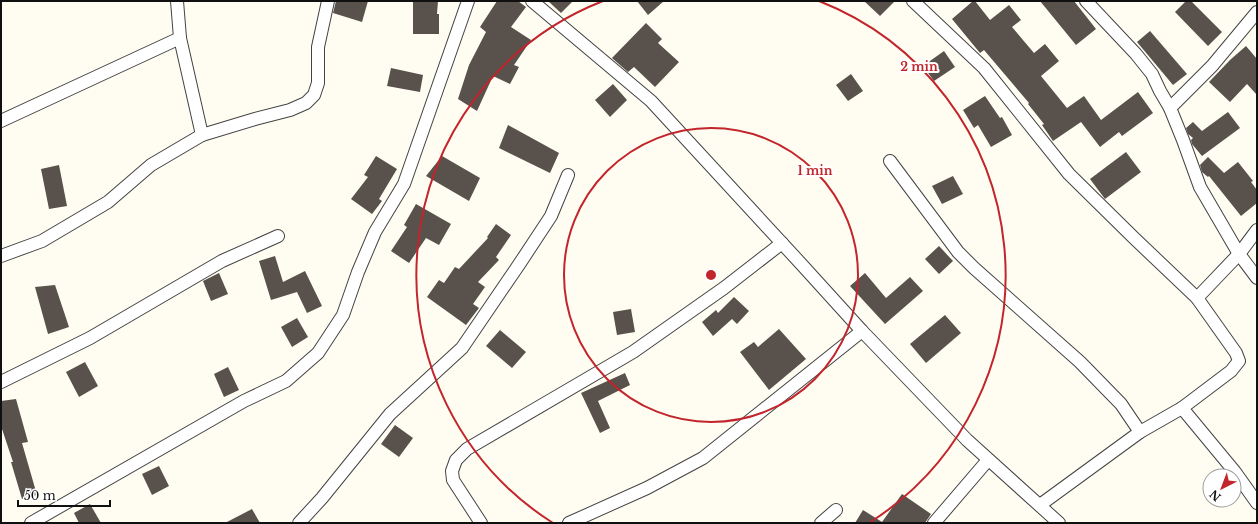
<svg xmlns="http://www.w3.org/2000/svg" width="1258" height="524" font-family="'Libre Baskerville',serif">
<rect width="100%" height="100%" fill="#fffdf2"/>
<g fill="#59514c">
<path d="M 336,1 L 368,1 L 362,22 L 333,13 Z"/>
<path d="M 413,1 L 438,1 L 437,14 L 439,14 L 439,34 L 413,34 Z"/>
<path d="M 497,1 L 518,1 L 526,7 L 511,27 L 531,40 L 514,65 L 519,67 L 510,84 L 493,76 L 477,111 L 458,99 L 469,65 L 486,32 L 480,27 Z"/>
<path d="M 548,1 L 573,1 L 561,13 Z"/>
<path d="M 637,1 L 664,1 L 648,15 Z"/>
<path d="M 864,1 L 895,1 L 880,16 Z"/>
<path d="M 973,1 L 975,1 L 990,20 L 1009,5 L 1021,20 L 1012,27 L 1034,53 L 1045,44 L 1059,61 L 1041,76 L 1067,108 L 1084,96 L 1101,120 L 1138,92 L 1153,113 L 1122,136 L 1119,132 L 1100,147 L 1081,122 L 1053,141 L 1042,125 L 1044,124 L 1028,104 L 1029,103 L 984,50 L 980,53 L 952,19 Z"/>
<path d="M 1040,1 L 1074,1 L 1096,29 L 1076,45 Z"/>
<path d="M 1186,1 L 1191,1 L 1222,32 L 1208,46 L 1175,12 Z"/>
<path d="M 646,23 L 662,39 L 658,43 L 679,62 L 655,87 L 634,67 L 628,72 L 612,58 Z"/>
<path d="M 1150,31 L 1187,74 L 1173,85 L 1137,42 Z"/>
<path d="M 1246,46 L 1257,59 L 1257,95 L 1247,84 L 1230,102 L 1209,82 L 1230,60 Z"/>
<path d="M 944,51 L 955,67 L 934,81 L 923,66 Z"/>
<path d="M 391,68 L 423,75 L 420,92 L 387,86 Z"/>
<path d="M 851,74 L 863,91 L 848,101 L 836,85 Z"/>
<path d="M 613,84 L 627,100 L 610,117 L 595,100 Z"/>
<path d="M 985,96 L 1000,118 L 1002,117 L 1012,135 L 991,147 L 978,125 L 974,128 L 963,110 Z"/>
<path d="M 1228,112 L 1240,128 L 1202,156 L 1192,144 L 1191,140 L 1193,138 L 1188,134 L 1186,128 L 1193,122 L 1202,131 Z"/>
<path d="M 508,125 L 559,153 L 550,173 L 499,148 Z"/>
<path d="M 1126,152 L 1141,172 L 1105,199 L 1090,179 Z"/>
<path d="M 376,156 L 397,169 L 379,199 L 382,201 L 372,214 L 351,199 L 368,177 L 364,175 Z"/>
<path d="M 442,156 L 480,178 L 469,201 L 426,176 Z"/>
<path d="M 1208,157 L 1224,173 L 1238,162 L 1253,181 L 1251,182 L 1257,190 L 1257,203 L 1241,216 L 1209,176 L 1208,177 L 1202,172 L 1200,165 Z"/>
<path d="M 59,165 L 67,206 L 49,209 L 41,169 Z"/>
<path d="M 953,176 L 963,194 L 942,204 L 932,186 Z"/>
<path d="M 416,204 L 451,224 L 439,245 L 426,238 L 409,263 L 391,251 L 407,227 L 404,225 Z"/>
<path d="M 496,224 L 511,235 L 496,257 L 499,260 L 478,282 L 485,287 L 473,304 L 479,308 L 466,325 L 427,297 L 439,280 L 444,283 L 455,267 L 459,269 L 488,238 L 487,237 Z"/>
<path d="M 939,246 L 953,261 L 939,274 L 925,259 Z"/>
<path d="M 275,256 L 283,282 L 305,271 L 322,306 L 307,313 L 297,292 L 271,300 L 259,261 Z"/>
<path d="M 219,273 L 228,294 L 211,301 L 203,281 Z"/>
<path d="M 865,273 L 886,298 L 910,277 L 923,291 L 885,324 L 850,286 Z"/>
<path d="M 55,285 L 69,327 L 48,334 L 35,287 Z"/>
<path d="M 734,297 L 749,311 L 737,324 L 732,319 L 713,336 L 702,322 L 716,310 L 718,313 Z"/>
<path d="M 631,309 L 635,332 L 617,335 L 613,312 Z"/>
<path d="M 945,315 L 961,333 L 926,363 L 910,344 Z"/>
<path d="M 297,318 L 308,337 L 292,347 L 281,327 Z"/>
<path d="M 779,329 L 806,359 L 769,390 L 740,352 L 754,342 L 758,347 Z"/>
<path d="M 500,330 L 526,352 L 512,368 L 486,346 Z"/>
<path d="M 85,362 L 98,386 L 79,397 L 66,372 Z"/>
<path d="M 228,367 L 239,390 L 224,397 L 214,374 Z"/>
<path d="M 625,373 L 630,385 L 598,401 L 610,428 L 600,433 L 581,393 Z"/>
<path d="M 16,399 L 28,442 L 22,443 L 37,495 L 22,499 L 11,462 L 13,462 L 1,426 L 1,401 Z"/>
<path d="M 395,425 L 413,438 L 399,457 L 381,444 Z"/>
<path d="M 159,466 L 169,486 L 152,495 L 142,474 Z"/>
<path d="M 902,494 L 931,514 L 925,523 L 855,523 L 863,510 L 882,522 Z"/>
<path d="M 90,504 L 101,523 L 79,523 L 74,513 Z"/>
<path d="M 252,509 L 260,523 L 225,523 Z"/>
</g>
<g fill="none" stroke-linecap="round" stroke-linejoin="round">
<g stroke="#434343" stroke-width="14">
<g id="minor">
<path d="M 177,1 L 180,38 L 202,135 L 255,119 L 290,110 L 306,103 L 314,95 L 318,83 L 318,47 L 328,1"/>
<path d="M 532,1 L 651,101 L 803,266 L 862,331 L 967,440 L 1059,523"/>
<path d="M 913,1 L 984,68 L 1069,174 L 1134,238 L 1197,298 L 1236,353 L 1239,361 L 1231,371 L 1182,408 L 1140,432 L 1040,505"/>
<path d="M 1086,1 L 1136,54 L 1152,74 L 1160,91 L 1170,108 L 1183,140 L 1200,187 L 1239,254 L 1257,278"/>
<path d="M 1170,108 L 1212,66 L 1257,12"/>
<path d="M 1,121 L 180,38"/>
<path d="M 890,161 L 958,252 L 974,268 L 1080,362 L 1121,404 L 1140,432"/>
<path d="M 1,256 L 42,241 L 108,202 L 151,165 L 202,135"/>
<path d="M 1197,298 L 1239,254 L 1257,230"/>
<path d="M 1,382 L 90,338 L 222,261 L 278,236"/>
<path d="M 1182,408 L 1235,472 L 1257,503"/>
<path d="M 31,523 L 244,401 L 286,381 L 318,353 L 343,315 L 358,272 L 375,232 L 404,184 L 468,1"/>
<path d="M 299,523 L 322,498 L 390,414 L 462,348 L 520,263 L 551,216 L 568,175"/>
<path d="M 481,523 L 453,480 L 452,471 L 456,460 L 467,449 L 633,352 L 724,288 L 782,243"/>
<path d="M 569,523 L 647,488 L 703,458 L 862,331"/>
<path d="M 821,523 L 836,510"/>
<path d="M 934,523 L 988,460"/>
</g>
</g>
<use href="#minor" stroke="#fff" stroke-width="12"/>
</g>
<g fill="none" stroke="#c2252b" stroke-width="2">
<circle cx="711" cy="275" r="147"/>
<path d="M553 523A294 294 0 0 1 603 1M819 1A294 294 0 0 1 869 523"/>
</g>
<circle cx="711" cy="275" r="6" fill="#c2252b" stroke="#fff" stroke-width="2"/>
<g font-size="12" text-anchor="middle" font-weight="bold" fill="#c2252b" stroke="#fff" stroke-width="4" stroke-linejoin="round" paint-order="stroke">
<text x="919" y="71">2 min</text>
<text x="815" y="175">1 min</text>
</g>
<rect width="1258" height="524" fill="none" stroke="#101010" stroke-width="4"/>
<g transform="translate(1222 488) rotate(222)"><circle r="19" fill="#ffffff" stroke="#9f9f9f"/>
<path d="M0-3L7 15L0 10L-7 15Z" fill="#c2252b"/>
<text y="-6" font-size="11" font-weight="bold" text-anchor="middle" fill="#101010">N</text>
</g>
<path d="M18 500v6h92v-6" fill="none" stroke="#101010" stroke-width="2"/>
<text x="24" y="500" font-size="12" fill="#101010" stroke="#ffffff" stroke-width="3" paint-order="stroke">50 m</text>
</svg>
